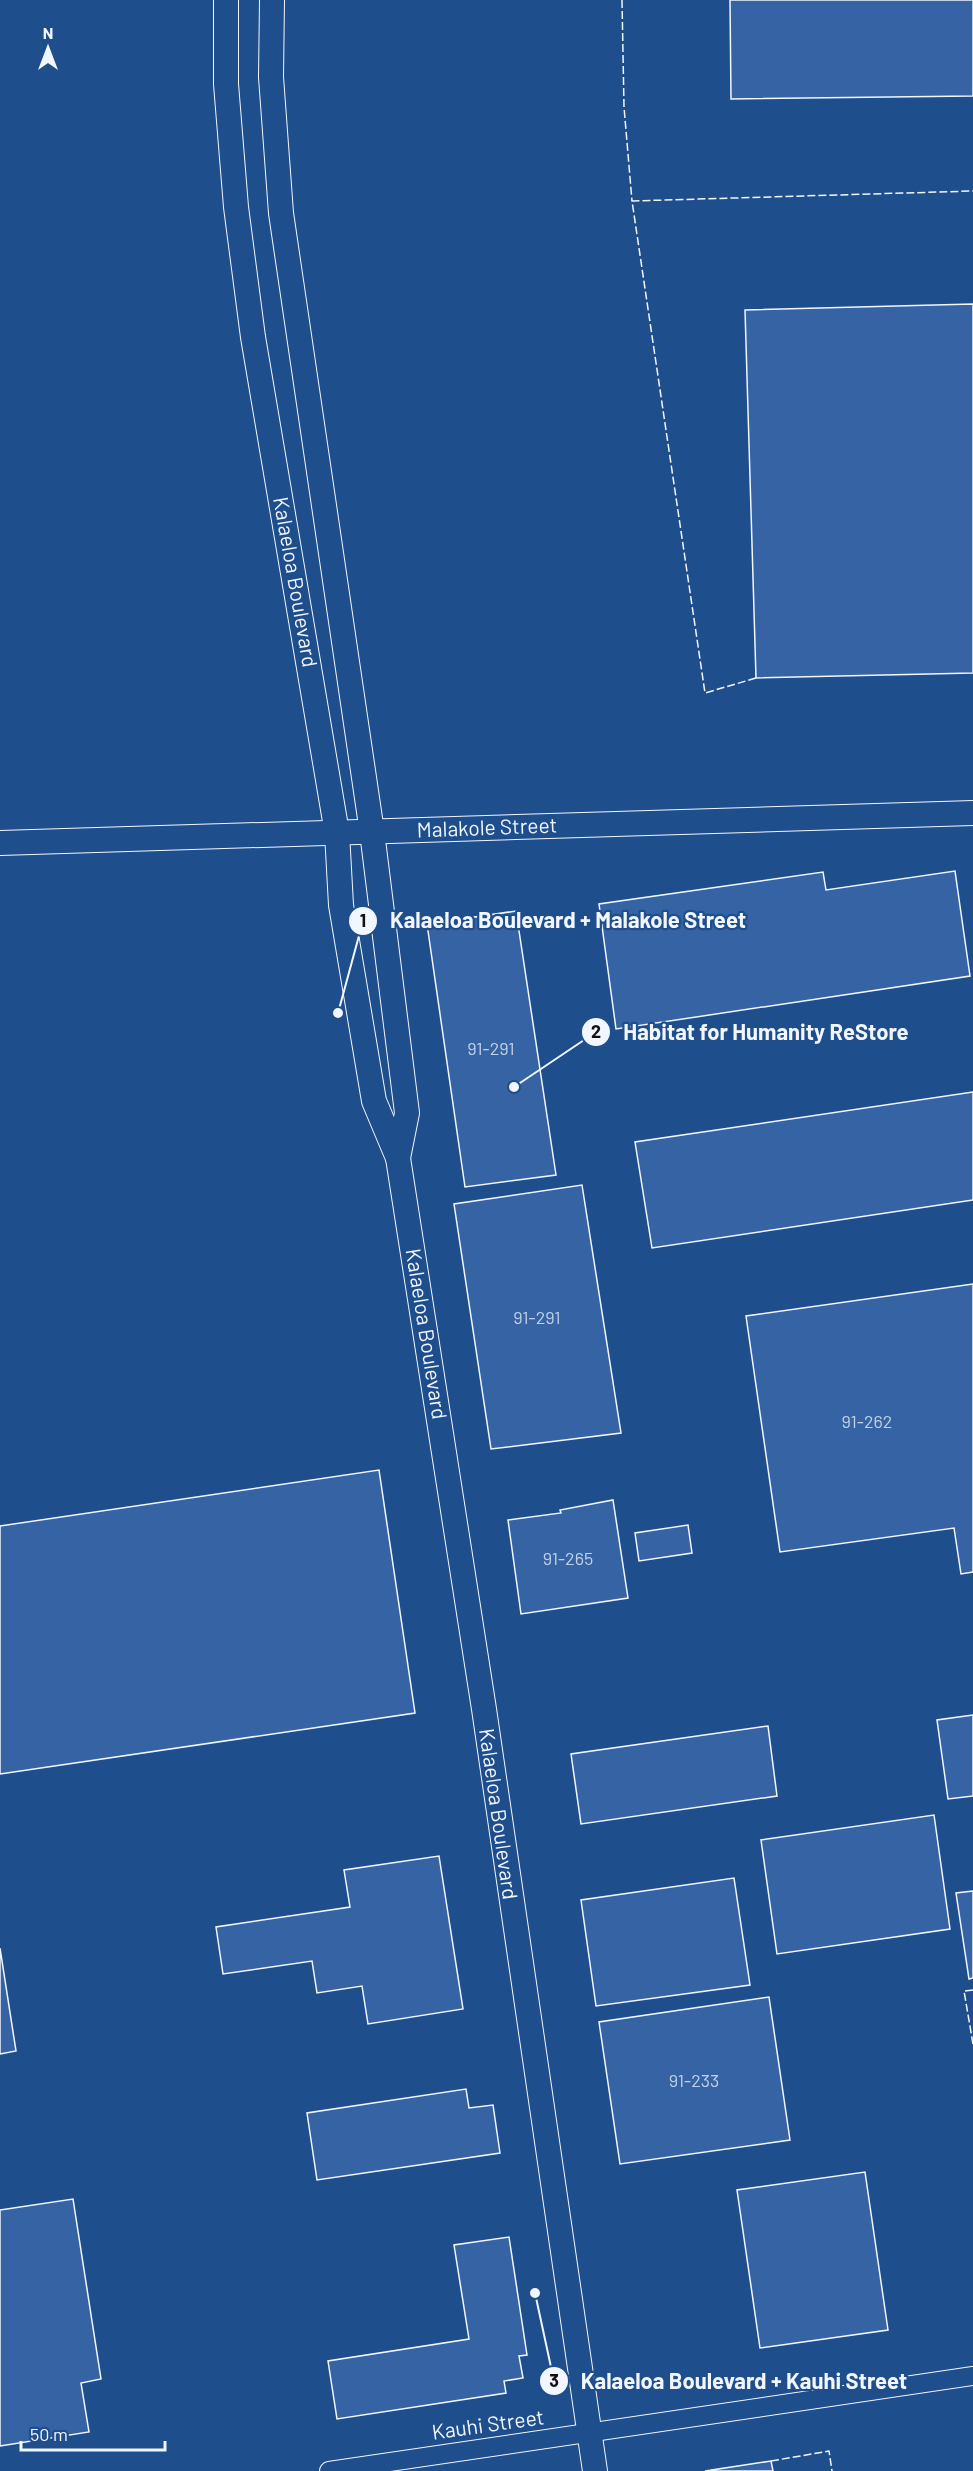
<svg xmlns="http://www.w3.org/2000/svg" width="973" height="2471" font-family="Barlow,sans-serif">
<rect width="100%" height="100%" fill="#1f4e8c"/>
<g fill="#3563a3" stroke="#f2f6ff" stroke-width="1.5">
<path d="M 730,0 L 973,0 L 973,96 L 731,99 Z"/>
<path d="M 973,304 L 973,673 L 756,678 L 745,310 Z"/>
<path d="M 955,871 L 970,976 L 616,1029 L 599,904 L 823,872 L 826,890 Z"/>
<path d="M 516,911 L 556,1175 L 465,1187 L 427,924 Z"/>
<path d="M 973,1092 L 973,1200 L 652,1248 L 635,1142 Z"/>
<path d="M 582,1185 L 621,1433 L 491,1449 L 454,1204 Z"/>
<path d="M 973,1284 L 973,1572 L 961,1574 L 954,1528 L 780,1552 L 746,1316 Z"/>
<path d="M 379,1470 L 415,1713 L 0,1774 L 0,1526 Z"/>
<path d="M 613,1500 L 628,1598 L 521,1614 L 508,1520 L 561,1513 L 560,1510 Z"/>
<path d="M 688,1525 L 692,1553 L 639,1561 L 635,1533 Z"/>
<path d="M 973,1715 L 973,1796 L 948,1799 L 937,1720 Z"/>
<path d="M 768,1726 L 777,1796 L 581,1824 L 571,1754 Z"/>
<path d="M 934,1815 L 950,1929 L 777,1954 L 761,1840 Z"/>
<path d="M 439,1856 L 463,2009 L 368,2024 L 362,1986 L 317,1993 L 312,1961 L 223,1974 L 216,1927 L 350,1907 L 344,1870 Z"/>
<path d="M 734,1878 L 750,1985 L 596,2006 L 581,1900 Z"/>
<path d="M 973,1891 L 973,1978 L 969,1979 L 956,1893 Z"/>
<path d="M 0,1948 L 16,2051 L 0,2054 Z"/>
<path d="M 769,1997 L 790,2140 L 620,2164 L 599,2022 Z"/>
<path d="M 466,2089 L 469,2108 L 493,2105 L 500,2153 L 317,2180 L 307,2113 Z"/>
<path d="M 865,2172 L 888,2330 L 760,2348 L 737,2190 Z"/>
<path d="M 73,2199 L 101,2379 L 81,2383 L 89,2432 L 0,2446 L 0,2210 Z"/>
<path d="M 509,2237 L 527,2355 L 519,2356 L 523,2378 L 504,2381 L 506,2393 L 337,2419 L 328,2361 L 469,2339 L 454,2245 Z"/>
<path d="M 771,2461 L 773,2471 L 712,2471 L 712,2470 Z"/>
</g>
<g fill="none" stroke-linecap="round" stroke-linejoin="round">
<g stroke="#f2f6ff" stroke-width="20">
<path id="street" d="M 329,2471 L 973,2376"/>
</g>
<g stroke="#f2f6ff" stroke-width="26">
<g id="secondary">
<path d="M 226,0 L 226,84 L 236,207 L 253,337 L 337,833 L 341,905 L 374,1101 L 398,1158 L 484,1709 L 595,2471"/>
<path d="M 272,0 L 271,77 L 281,213 L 372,832 L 407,1113 L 398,1158"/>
<path d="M 0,843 L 973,813"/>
</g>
</g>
<use href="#street" stroke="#1f4e8c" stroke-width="18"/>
<use href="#secondary" stroke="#1f4e8c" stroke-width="24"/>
<g stroke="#f2f6ff" stroke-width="1.5" stroke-dasharray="8 3" stroke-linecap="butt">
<path d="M 622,0 L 624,107 L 632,201"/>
<path d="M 756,678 L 705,693 L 632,201 L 973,191"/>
<path d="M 973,1990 L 964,1991 L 973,2044"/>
<path d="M 771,2461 L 829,2451 L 832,2471"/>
<path d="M 705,2471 L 712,2470"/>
</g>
</g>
<g text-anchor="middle" stroke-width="4.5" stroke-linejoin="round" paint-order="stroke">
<g font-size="18" fill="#c3d1e8">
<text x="491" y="1055">91-291</text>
<text x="537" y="1324">91-291</text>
<text x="867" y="1428">91-262</text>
<text x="568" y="1565">91-265</text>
<text x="694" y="2087">91-233</text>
</g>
<g font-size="21" fill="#f2f6ff" stroke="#1f4e8c">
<text transform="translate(295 582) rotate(80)" y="7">Kalaeloa Boulevard</text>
<text transform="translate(487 828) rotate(-2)" y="7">Malakole Street</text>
<text transform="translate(426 1334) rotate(81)" y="7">Kalaeloa Boulevard</text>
<text transform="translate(498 1814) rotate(82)" y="7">Kalaeloa Boulevard</text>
<text transform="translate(488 2425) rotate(-8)" y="7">Kauhi Street</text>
</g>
</g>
<path fill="none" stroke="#f2f6ff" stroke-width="2" d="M338 1013L363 921M514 1087L596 1032M535 2293L554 2381"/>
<g fill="#f2f6ff" stroke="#1f4e8c" stroke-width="2">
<circle cx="338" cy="1013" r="6"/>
<circle cx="514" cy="1087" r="6"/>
<circle cx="535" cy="2293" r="6"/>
<circle cx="363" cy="921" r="15"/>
<circle cx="596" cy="1032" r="15"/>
<circle cx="554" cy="2381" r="15"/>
</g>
<g font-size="18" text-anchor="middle" font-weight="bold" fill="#111">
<text x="363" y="927">1</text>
<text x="596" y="1038">2</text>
<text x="554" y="2387">3</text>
</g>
<g font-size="22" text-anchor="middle" font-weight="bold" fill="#f2f6ff" stroke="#1f4e8c" stroke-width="4.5" stroke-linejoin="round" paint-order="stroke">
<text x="568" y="928">Kalaeloa Boulevard + Malakole Street</text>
<text x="766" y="1040">Habitat for Humanity ReStore</text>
<text x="744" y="2389">Kalaeloa Boulevard + Kauhi Street</text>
</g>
<g transform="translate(48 48)" stroke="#1f4e8c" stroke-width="4.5" paint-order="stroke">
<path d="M0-4.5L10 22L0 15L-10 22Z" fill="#f2f6ff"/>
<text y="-9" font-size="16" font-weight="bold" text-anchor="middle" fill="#f2f6ff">N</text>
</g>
<path d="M21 2441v9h144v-9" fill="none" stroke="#f2f6ff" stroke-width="3"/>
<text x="30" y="2441" font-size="18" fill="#f2f6ff" stroke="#1f4e8c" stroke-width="4.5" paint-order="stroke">50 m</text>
</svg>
